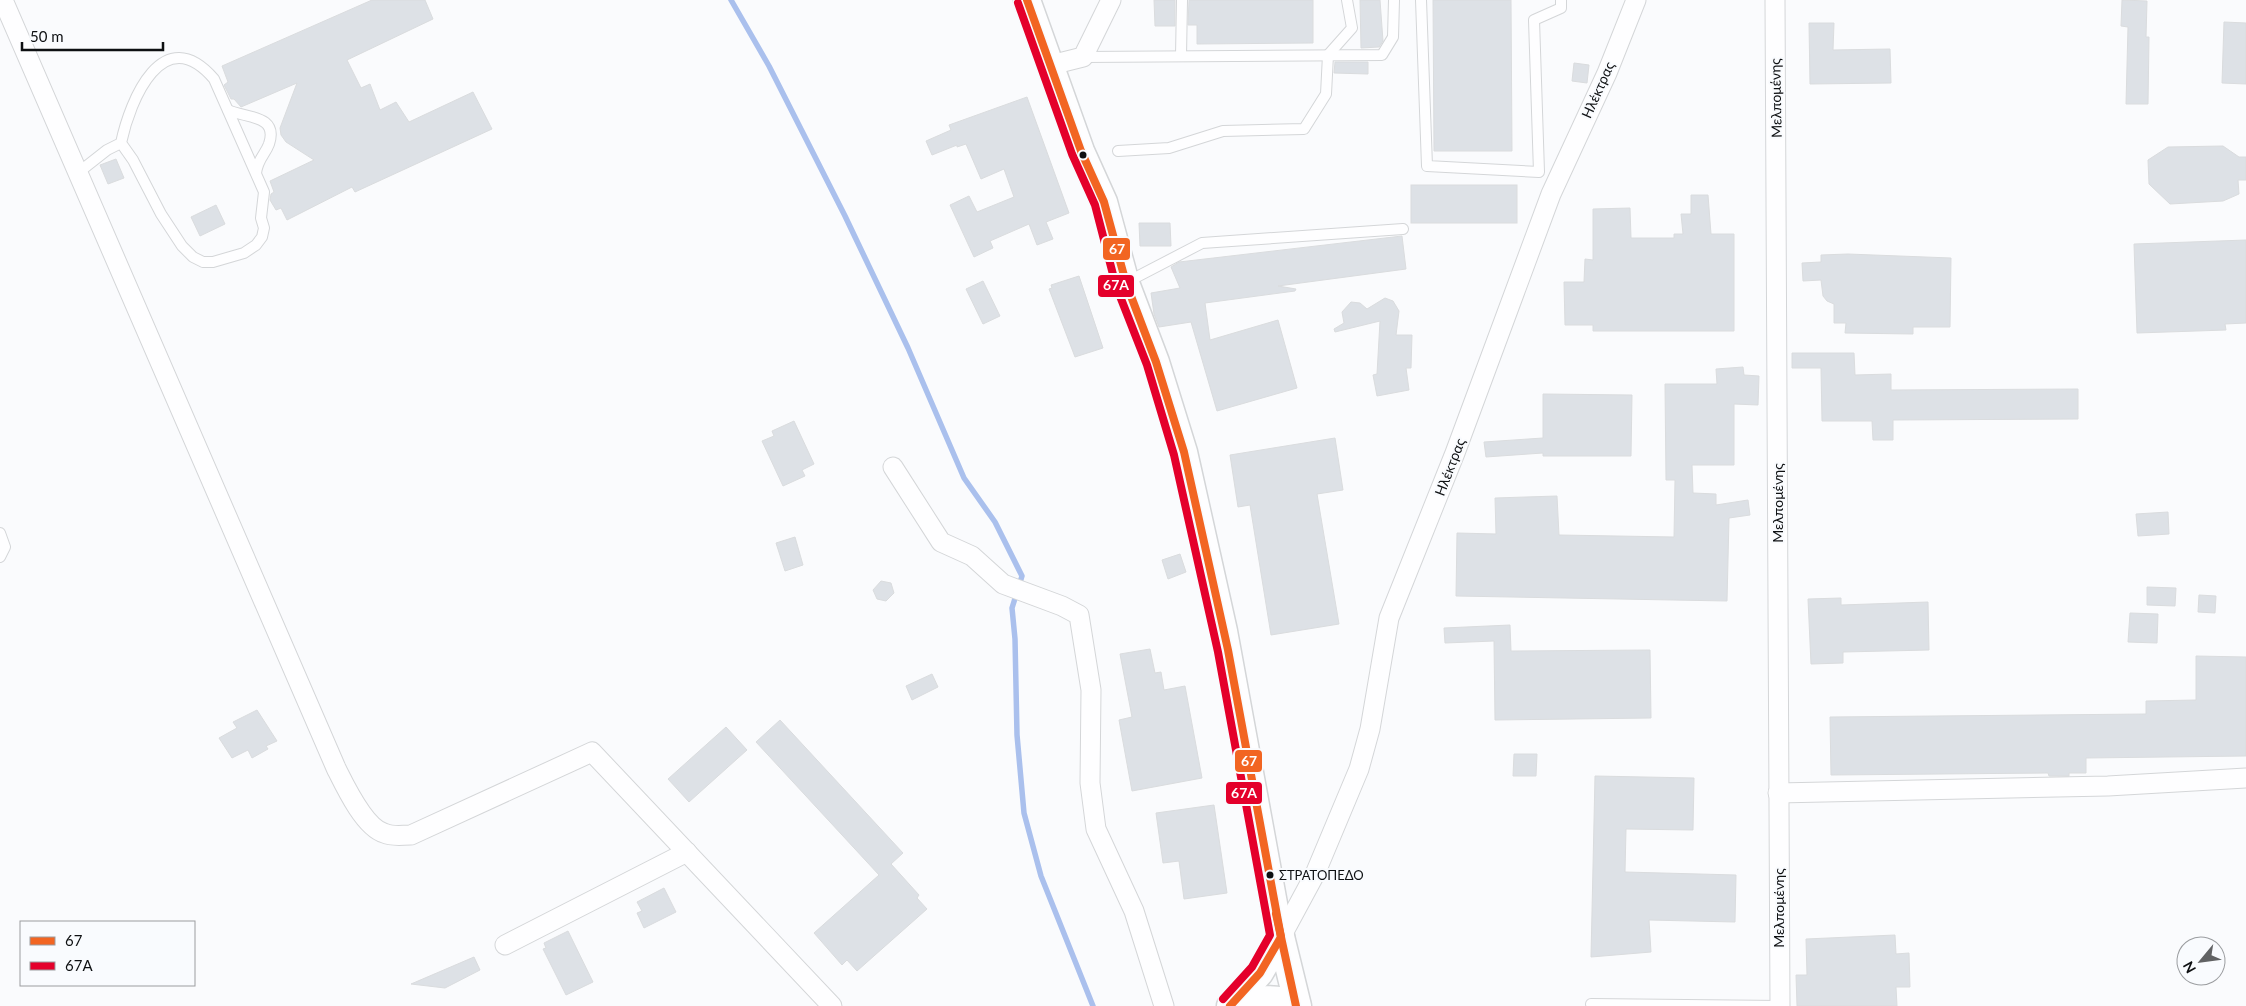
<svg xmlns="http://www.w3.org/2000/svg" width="2246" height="1006" font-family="Lato,sans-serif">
<rect width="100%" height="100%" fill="#fafbfd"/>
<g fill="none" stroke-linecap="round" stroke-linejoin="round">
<path stroke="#aac0ed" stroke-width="5.5" d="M 731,0 L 769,66 L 845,216 L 908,348 L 964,478 L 995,522 L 1022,576 L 1012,608 L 1015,639 L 1017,735 L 1024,813 L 1041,876 L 1093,1006"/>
</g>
<g fill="#dde1e6" stroke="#dadcde">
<path d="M 372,0 L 425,0 L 433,19 L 347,60 L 361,88 L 370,84 L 380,110 L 396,102 L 409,122 L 473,92 L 492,129 L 355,192 L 352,187 L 287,220 L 281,208 L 276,210 L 270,200 L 271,194 L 274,192 L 270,181 L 314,160 L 286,142 L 281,135 L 280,128 L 297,83 L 241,107 L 234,99 L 231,99 L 224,85 L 228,82 L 222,66 Z"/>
<path d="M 1154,0 L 1175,0 L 1175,26 L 1155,26 Z"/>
<path d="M 1189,0 L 1313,0 L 1313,43 L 1197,44 L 1197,25 L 1188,25 Z"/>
<path d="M 1360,0 L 1380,0 L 1383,41 L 1379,47 L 1361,48 Z"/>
<path d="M 1433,0 L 1511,0 L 1512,151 L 1434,151 Z"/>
<path d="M 2122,0 L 2147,1 L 2146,37 L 2149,37 L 2148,104 L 2126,104 L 2128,27 L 2121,26 Z"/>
<path d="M 2224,22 L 2246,23 L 2246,84 L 2222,83 Z"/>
<path d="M 1809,23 L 1834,23 L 1833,50 L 1890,49 L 1891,83 L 1810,84 Z"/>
<path d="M 1335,62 L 1368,62 L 1368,74 L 1334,73 Z"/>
<path d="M 1574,63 L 1589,65 L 1587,83 L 1572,81 Z"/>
<path d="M 1027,97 L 1069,213 L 1046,222 L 1053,239 L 1037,245 L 1029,224 L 990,241 L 993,248 L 974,257 L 950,205 L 969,196 L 977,212 L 1014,197 L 1004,169 L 981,179 L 966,144 L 957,147 L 957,145 L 932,155 L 926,141 L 951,130 L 949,125 Z"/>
<path d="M 2223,146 L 2239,157 L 2246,157 L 2246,180 L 2238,180 L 2239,194 L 2223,201 L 2170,204 L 2149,184 L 2148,160 L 2168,147 Z"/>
<path d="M 116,159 L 124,178 L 108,184 L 100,165 Z"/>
<rect x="1411" y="185" width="106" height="38"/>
<path d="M 1691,195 L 1708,195 L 1711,234 L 1734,234 L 1734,331 L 1593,331 L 1593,325 L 1565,325 L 1564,282 L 1584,282 L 1585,259 L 1593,260 L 1593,209 L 1630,208 L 1631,238 L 1674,238 L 1674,234 L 1683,234 L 1681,214 L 1691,214 Z"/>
<path d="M 216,205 L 225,224 L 200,236 L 191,217 Z"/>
<path d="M 1139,223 L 1170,223 L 1171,246 L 1140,246 Z"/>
<path d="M 1402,236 L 1406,269 L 1278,286 L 1296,289 L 1295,291 L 1205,303 L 1210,340 L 1278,320 L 1297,388 L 1217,411 L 1191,322 L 1159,327 L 1154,314 L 1151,293 L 1180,288 L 1171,267 L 1179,262 Z"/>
<path d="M 2246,240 L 2246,323 L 2225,324 L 2226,330 L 2137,333 L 2134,244 Z"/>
<path d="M 1848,254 L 1951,258 L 1950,327 L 1913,327 L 1913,334 L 1845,333 L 1846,323 L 1834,323 L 1834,304 L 1827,301 L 1823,296 L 1821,280 L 1803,281 L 1802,263 L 1821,262 L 1821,255 Z"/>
<path d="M 1079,276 L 1103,348 L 1075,357 L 1049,289 L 1052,288 L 1051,285 Z"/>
<path d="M 983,281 L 1000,316 L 983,324 L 966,289 Z"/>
<path d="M 1385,298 L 1393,301 L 1399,311 L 1396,335 L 1412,335 L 1411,368 L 1406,368 L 1409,390 L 1377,396 L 1373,375 L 1377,374 L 1380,321 L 1335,332 L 1334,329 L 1344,323 L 1342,312 L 1351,302 L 1360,303 L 1367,309 Z"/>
<path d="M 1792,353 L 1854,353 L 1855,375 L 1891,374 L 1891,390 L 2078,389 L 2078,419 L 1893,420 L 1893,440 L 1873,440 L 1872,421 L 1822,421 L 1821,368 L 1792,368 Z"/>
<path d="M 1743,367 L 1744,375 L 1759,376 L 1758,405 L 1734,404 L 1734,465 L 1692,465 L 1693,493 L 1716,494 L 1716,505 L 1748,500 L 1750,515 L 1729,518 L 1727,601 L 1456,596 L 1457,533 L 1496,534 L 1495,498 L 1557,496 L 1559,535 L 1674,537 L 1675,480 L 1666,480 L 1665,384 L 1717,384 L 1716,369 Z"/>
<path d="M 1543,394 L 1632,395 L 1631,456 L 1543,456 L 1543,453 L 1486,457 L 1484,442 L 1543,438 Z"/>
<path d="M 794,421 L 814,464 L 802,470 L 805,476 L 783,486 L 762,441 L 774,436 L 772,431 Z"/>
<path d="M 1335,438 L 1343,490 L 1317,494 L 1339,624 L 1271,635 L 1250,505 L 1238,507 L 1230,455 Z"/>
<path d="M 2168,512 L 2169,534 L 2138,536 L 2136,514 Z"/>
<path d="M 795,537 L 803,565 L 785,571 L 776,543 Z"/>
<path d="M 1180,554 L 1186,572 L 1168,579 L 1162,560 Z"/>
<path d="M 881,581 L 891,583 L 894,593 L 886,601 L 877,599 L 873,590 Z"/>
<path d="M 2147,587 L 2176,588 L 2175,606 L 2147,605 Z"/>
<path d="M 2199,595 L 2216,596 L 2215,613 L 2198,612 Z"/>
<path d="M 1841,598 L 1841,605 L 1928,602 L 1929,650 L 1843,652 L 1843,663 L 1811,664 L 1808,599 Z"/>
<path d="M 2130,613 L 2158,614 L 2157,643 L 2128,642 Z"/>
<path d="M 1510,625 L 1511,651 L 1650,650 L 1651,718 L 1495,720 L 1494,641 L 1445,643 L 1444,628 Z"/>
<path d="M 1150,649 L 1155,673 L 1161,672 L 1164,690 L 1185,686 L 1202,778 L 1132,791 L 1119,720 L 1132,717 L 1120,654 Z"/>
<path d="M 2196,656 L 2246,657 L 2246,756 L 2086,758 L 2086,773 L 2069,773 L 2069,776 L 2049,776 L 2048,773 L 1831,775 L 1830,717 L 2146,714 L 2146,701 L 2196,700 Z"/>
<path d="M 932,674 L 938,687 L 912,700 L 906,686 Z"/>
<path d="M 257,710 L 277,741 L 266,746 L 268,749 L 252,758 L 248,750 L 232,758 L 219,738 L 237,728 L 233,722 Z"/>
<path d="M 780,720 L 903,853 L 891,864 L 919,895 L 917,898 L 927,909 L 857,971 L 847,960 L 842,965 L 814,933 L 879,875 L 756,742 Z"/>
<path d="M 726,727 L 747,750 L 689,802 L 668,779 Z"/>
<path d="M 1514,754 L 1537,754 L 1536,776 L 1513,776 Z"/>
<path d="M 1595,776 L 1694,778 L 1693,830 L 1626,829 L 1625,872 L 1736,875 L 1735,922 L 1649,920 L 1651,952 L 1591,957 Z"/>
<path d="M 1214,805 L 1227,893 L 1184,899 L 1179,861 L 1163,863 L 1156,813 Z"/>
<path d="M 664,888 L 676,912 L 644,928 L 637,913 L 642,911 L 637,902 Z"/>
<path d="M 568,931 L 593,982 L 566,995 L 543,949 L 546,948 L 544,943 Z"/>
<path d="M 1895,935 L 1896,954 L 1909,953 L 1910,987 L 1896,987 L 1897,1006 L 1797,1006 L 1796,975 L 1807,975 L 1806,939 Z"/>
<path d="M 474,957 L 480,970 L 445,988 L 411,984 Z"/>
</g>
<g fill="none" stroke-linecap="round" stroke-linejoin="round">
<g stroke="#d4d6d8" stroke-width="12">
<g id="lane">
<path d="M 1421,0 L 1427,166 L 1539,172 L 1534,20 L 1561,8 L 1561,0"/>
<path d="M 1181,56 L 1182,0"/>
<path d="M 1083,57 L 1382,55 L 1393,37 L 1394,0"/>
<path d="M 228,110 C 244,118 279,114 269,144 C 265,155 258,158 256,173"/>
<path d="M 1118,151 L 1169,148 L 1223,131 L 1304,129 L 1326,94 L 1328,55 L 1352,28 L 1347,0"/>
<path d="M 79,172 L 107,150 L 121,143 C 130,100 163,20 214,79 L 264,192 L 261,218 L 264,228 L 262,237 L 256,245 L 244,253 L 213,262 L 203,262 L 193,257 L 182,246 L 161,214 L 133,160 L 121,143"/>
<path d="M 1127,282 L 1202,243 L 1403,229"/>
<path d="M 0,533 L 5,547 L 0,557"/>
<path d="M 1591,1004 L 1780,1006"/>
</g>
</g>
<g stroke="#d4d6d8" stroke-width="21">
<g id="street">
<path d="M 3,0 L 336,768 C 345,786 364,827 384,833 C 393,837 401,835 411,835 L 592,752 L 832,1006"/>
<path d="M 1775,0 L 1780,1006"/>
<path d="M 1051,65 L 1083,57 L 1111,0"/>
<path d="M 893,467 L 941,542 L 972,556 L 1003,584 L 1062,606 L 1079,615 L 1091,690 L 1090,783 L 1096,829 L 1134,911 L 1164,1006"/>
<path d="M 1778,793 L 2108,786 L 2246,778"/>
<path d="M 1281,937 L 1315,874 L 1359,769 L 1370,729 L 1389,618 L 1455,453 L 1551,194 L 1607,73 L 1636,0"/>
<path d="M 505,945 L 687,852"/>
</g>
</g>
<g stroke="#d4d6d8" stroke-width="29">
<g id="secondary">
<path d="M 1027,0 L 1081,151 L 1104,202 L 1126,283 L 1156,362 L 1184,452 L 1224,631 L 1277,920 L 1298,1006"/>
<path d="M 1231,1005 L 1260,973 L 1281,937"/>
<path d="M 1230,1006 C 1252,998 1275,997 1297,1004"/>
</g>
</g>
<use href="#lane" stroke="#fefeff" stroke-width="10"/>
<use href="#street" stroke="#fefeff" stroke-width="19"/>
<use href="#secondary" stroke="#fefeff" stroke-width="26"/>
<g stroke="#f9fbfe" stroke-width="11">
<g id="bus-1">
<path d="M 1027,0 L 1081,151 L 1104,202 L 1126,283 L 1156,362 L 1184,452 L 1228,650 L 1281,937 L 1260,973 L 1230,1006"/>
<path d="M 1276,914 L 1296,1006"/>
</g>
</g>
<g stroke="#f9fbfe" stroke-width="11">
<path id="bus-2" d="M 1018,3 L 1072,154 L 1095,205 L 1116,286 L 1147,365 L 1174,455 L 1218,652 L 1270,935 L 1252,967 L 1223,999"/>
</g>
<use href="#bus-1" stroke="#f26522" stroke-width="8"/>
<use href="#bus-2" stroke="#e4002b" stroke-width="8"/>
</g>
<g fill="#0e1012" stroke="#f9fbfe" stroke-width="2">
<circle cx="1083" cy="155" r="4.5"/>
<circle cx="1270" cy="875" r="4.5"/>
</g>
<g text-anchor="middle" stroke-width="4" stroke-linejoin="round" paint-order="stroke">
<g font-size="13" fill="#0e1012" stroke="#f9fbfe" text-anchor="start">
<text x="1279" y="880">ΣΤΡΑΤΟΠΕΔΟ</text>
</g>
<g font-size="14" fill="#0e1012" stroke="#f9fbfe">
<text transform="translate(1598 90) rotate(-66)" y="5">Ηλέκτρας</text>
<text transform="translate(1776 98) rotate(-91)" y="5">Μελπομένης</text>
<text transform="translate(1450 467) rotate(-69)" y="5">Ηλέκτρας</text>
<text transform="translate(1778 503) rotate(-90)" y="5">Μελπομένης</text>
<text transform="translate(1779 908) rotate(-90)" y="5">Μελπομένης</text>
</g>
</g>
<g stroke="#f9fbfe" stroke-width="2">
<rect x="1102" y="237" width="29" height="24" rx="5" fill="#f26522"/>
<rect x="1097" y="274" width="38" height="24" rx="5" fill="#e4002b"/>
<rect x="1234" y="749" width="29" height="24" rx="5" fill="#f26522"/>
<rect x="1225" y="781" width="38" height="24" rx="5" fill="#e4002b"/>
</g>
<g font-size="14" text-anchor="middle" font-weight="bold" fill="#fff">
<text x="1117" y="254">67</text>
<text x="1116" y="290">67Α</text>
<text x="1249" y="766">67</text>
<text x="1244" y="798">67Α</text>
</g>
<rect x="20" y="921" width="175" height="65" fill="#f9fbfe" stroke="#9b9da0"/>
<rect x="30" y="937" width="25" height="8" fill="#f26522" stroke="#9b9da0"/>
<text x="65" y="946" font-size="15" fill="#0e1012">67</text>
<rect x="30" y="962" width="25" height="8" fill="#e4002b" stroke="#9b9da0"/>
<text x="65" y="971" font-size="15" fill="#0e1012">67Α</text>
<g transform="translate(2201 961) rotate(241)"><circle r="24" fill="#f9fbfe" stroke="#9b9da0"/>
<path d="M0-4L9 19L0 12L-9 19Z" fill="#616264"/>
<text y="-8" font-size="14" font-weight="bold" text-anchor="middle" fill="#0e1012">N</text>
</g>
<path d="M22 42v8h141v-8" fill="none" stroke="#0e1012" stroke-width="2.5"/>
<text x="30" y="42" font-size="15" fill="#0e1012" stroke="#f9fbfe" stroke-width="4" paint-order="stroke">50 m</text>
</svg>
